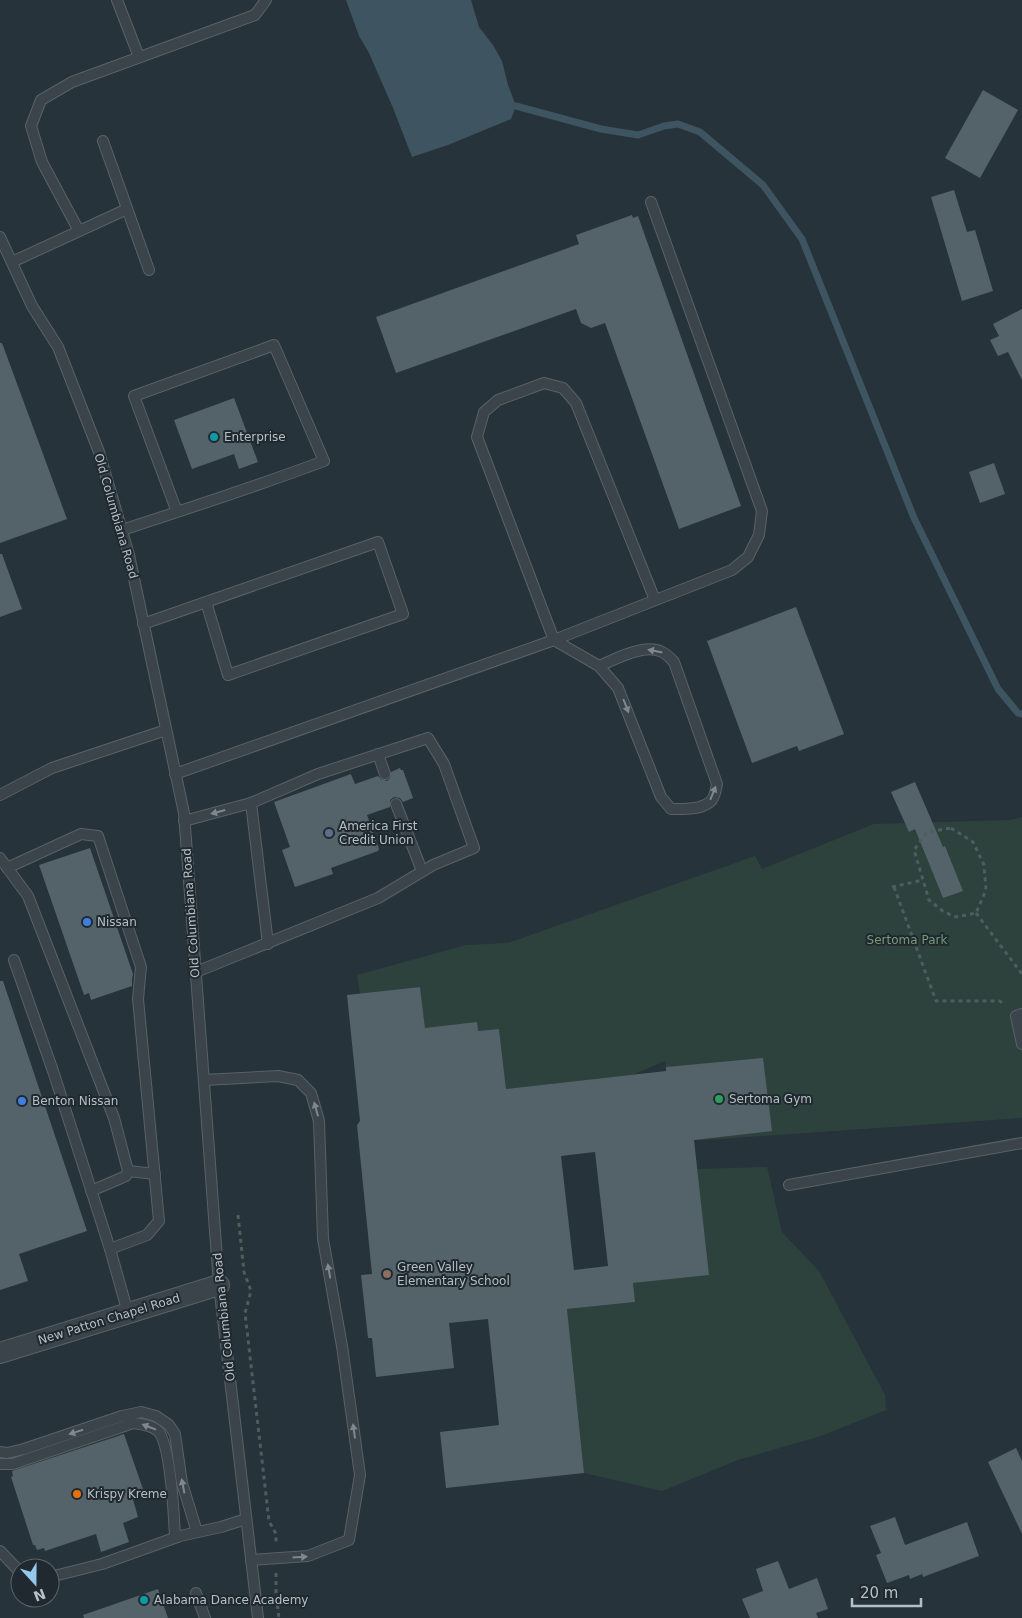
<svg xmlns="http://www.w3.org/2000/svg" width="1022" height="1618" font-family="'DejaVu Sans',sans-serif">
<rect width="100%" height="100%" fill="#26333a"/>
<g fill="#2e423d">
<path d="M 1022,817 L 1022,1118 L 675,1142 L 665,1061 L 632,1075 L 506,1089 L 499,1029 L 426,1037 L 420,987 L 360,994 L 357,975 L 466,945 L 508,943 L 755,856 L 762,869 L 874,824 L 1011,820 Z"/>
<path d="M 767,1167 L 782,1232 L 819,1271 L 885,1395 L 886,1410 L 821,1436 L 738,1460 L 662,1491 L 584,1473 L 567,1309 L 635,1302 L 633,1283 L 708,1275 L 697,1169 Z"/>
</g>
<path fill="#3e5461" d="M 346,0 L 471,0 L 479,27 L 493,45 L 502,61 L 508,85 L 516,106 L 511,119 L 448,145 L 412,157 L 393,108 L 369,53 L 359,36 Z"/>
<g fill="none" stroke-linecap="round" stroke-linejoin="round">
<path stroke="#3e5461" stroke-width="7" d="M 516,106 L 601,129 L 638,135 L 664,126 L 678,124 L 700,132 L 763,185 L 802,239 L 914,518 L 998,689 L 1018,713 L 1022,714"/>
</g>
<g fill="#54626a" fill-rule="evenodd">
<path d="M 983,90 L 1018,110 L 980,178 L 945,158 Z"/>
<path d="M 954,190 L 967,232 L 975,230 L 993,291 L 962,301 L 931,197 Z"/>
<path d="M 632,215 L 633,218 L 638,216 L 741,506 L 679,529 L 605,323 L 591,328 L 581,323 L 576,309 L 396,373 L 376,317 L 579,244 L 576,235 Z"/>
<path d="M 1022,309 L 1022,380 L 1008,352 L 998,356 L 990,340 L 999,336 L 993,324 Z"/>
<path d="M 0,343 L 2,343 L 67,519 L 0,543 Z"/>
<path d="M 234,398 L 258,462 L 239,469 L 234,454 L 192,469 L 174,420 Z"/>
<path d="M 994,463 L 1005,494 L 980,503 L 969,472 Z"/>
<path d="M 0,554 L 2,554 L 22,609 L 0,617 Z"/>
<path d="M 796,607 L 844,734 L 799,751 L 797,746 L 752,763 L 707,641 Z"/>
<path d="M 400,768 L 401,770 L 403,770 L 413,798 L 403,802 L 400,798 L 394,797 L 390,800 L 390,807 L 367,815 L 379,849 L 378,851 L 331,868 L 333,874 L 295,887 L 282,850 L 290,847 L 274,802 L 351,774 L 355,784 L 378,776 L 381,779 L 387,781 L 390,778 L 391,772 Z"/>
<path d="M 915,782 L 943,847 L 945,846 L 963,891 L 943,898 L 915,829 L 909,832 L 891,792 Z"/>
<path d="M 90,848 L 133,974 L 132,979 L 132,986 L 91,1000 L 89,993 L 84,995 L 39,865 Z"/>
<path d="M 0,981 L 3,981 L 87,1231 L 19,1254 L 28,1281 L 0,1290 Z"/>
<path d="M 420,987 L 425,1028 L 477,1022 L 478,1031 L 499,1029 L 506,1089 L 666,1071 L 666,1067 L 763,1058 L 772,1131 L 694,1140 L 709,1275 L 633,1283 L 635,1302 L 567,1309 L 584,1473 L 446,1488 L 440,1432 L 499,1425 L 488,1319 L 449,1323 L 454,1368 L 376,1377 L 372,1338 L 368,1338 L 361,1275 L 372,1274 L 357,1125 L 360,1121 L 347,995 ZM 595,1152 L 608,1266 L 574,1270 L 561,1156 Z"/>
<path d="M 124,1434 L 144,1492 L 132,1496 L 138,1517 L 123,1523 L 129,1542 L 101,1552 L 96,1534 L 45,1551 L 44,1548 L 37,1550 L 35,1545 L 33,1545 L 11,1477 L 13,1476 L 12,1471 Z"/>
<path d="M 1016,1448 L 1022,1461 L 1022,1534 L 988,1462 Z"/>
<path d="M 895,1517 L 905,1545 L 967,1522 L 979,1556 L 923,1577 L 922,1574 L 910,1579 L 909,1575 L 887,1583 L 876,1555 L 881,1553 L 870,1526 Z"/>
<path d="M 778,1561 L 789,1589 L 817,1578 L 828,1609 L 816,1613 L 818,1618 L 750,1618 L 742,1599 L 763,1591 L 756,1569 Z"/>
<path d="M 158,1589 L 168,1618 L 84,1618 L 83,1615 Z"/>
</g>
<g fill="none" stroke-linecap="round" stroke-linejoin="round">
<g stroke="#586268" stroke-width="12">
<g id="service">
<path d="M 117,0 L 139,57"/>
<path d="M 103,141 L 149,270"/>
<path d="M 651,202 L 762,511 L 759,535 L 748,557 L 732,570 L 554,640 L 477,437 L 484,412 L 498,400 L 544,383 L 563,388 L 576,403 L 655,600"/>
<path d="M 79,231 L 42,162 L 31,126 L 41,100 L 72,82 L 255,15 L 266,0"/>
<path d="M 0,237 L 32,306 L 58,347 L 99,452 L 129,555 L 184,813 L 219,1285 L 258,1618"/>
<path d="M 12,262 L 127,209"/>
<path d="M 122,530 C 190,508 257,486 324,461 L 274,345 L 134,396 L 177,512"/>
<path d="M 143,624 L 378,542 L 403,614 L 228,675 L 206,602"/>
<path d="M 378,754 L 385,774"/>
<path d="M 175,774 L 554,640 L 599,666 L 618,688 L 661,797 L 671,809 C 683,809 700,810 710,802 C 715,798 716,789 717,784 L 674,662 C 671,659 667,654 662,652 C 644,643 616,659 599,666"/>
<path d="M 0,795 L 52,768 L 166,730"/>
<path d="M 251,803 L 268,944"/>
<path d="M 396,804 L 422,871"/>
<path d="M 184,821 L 251,803 L 318,774 L 428,738 L 444,764 L 474,848 L 433,865 L 378,898 L 196,972"/>
<path d="M 0,858 L 28,896 L 114,1118 L 128,1171 L 126,1176 L 91,1191"/>
<path d="M 7,868 L 81,834 L 98,836 L 141,967 L 138,999 L 159,1221 L 147,1235 L 110,1249 L 128,1313"/>
<path d="M 14,960 L 53,1071 L 110,1249"/>
<path d="M 1022,1014 L 1016,1016 L 1022,1044"/>
<path d="M 204,1080 L 278,1076 L 298,1080 L 311,1093 L 319,1121 L 323,1239 L 342,1346 L 360,1475 L 349,1540 L 308,1556 L 251,1560"/>
<path d="M 128,1171 L 155,1174"/>
<path d="M 789,1185 L 1022,1143"/>
<path d="M 0,1452 L 7,1453 L 24,1449 L 122,1416 L 141,1412 L 156,1416 L 169,1425 L 175,1434 L 182,1483 L 197,1532"/>
<path d="M 0,1464 L 13,1464 L 133,1423 C 141,1424 152,1425 158,1431 C 171,1445 174,1517 175,1537"/>
<path d="M 0,1551 L 20,1572"/>
<path d="M 50,1577 L 102,1564 L 180,1536 L 221,1527 L 246,1519"/>
<path d="M 196,1593 L 205,1618"/>
</g>
</g>
<g stroke="#586268" stroke-width="22">
<path id="minor" d="M 0,1353 L 219,1285"/>
</g>
<g stroke="#4d5e5d" stroke-width="3" stroke-dasharray="4 4" stroke-linecap="butt">
<path d="M 951,828 L 973,842 L 984,865 L 986,890 L 976,913 L 956,917 L 944,912 L 929,900 L 914,850 L 927,832 Z"/>
<path d="M 892,887 L 923,880"/>
<path d="M 894,887 L 936,1001 L 1000,1001 L 1004,1005"/>
<path d="M 976,913 L 1022,974"/>
<path d="M 238,1215 L 244,1272 L 251,1291 L 245,1313 L 269,1521 L 276,1534 L 276,1542"/>
<path d="M 276,1573 L 276,1593 L 279,1618"/>
</g>
<use href="#service" stroke="#3a444a" stroke-width="10"/>
<use href="#minor" stroke="#3a444a" stroke-width="20"/>
</g>
<defs><path id="oneway-solid" d="M-6-.8H1V-3.2L6.5 0L1 3.2V.8H-6Z" transform="scale(1.25)"/></defs>
<g fill="#7e888e">
<use href="#oneway-solid" transform="translate(655 651) rotate(-169)"/>
<use href="#oneway-solid" transform="translate(626 706) rotate(69)"/>
<use href="#oneway-solid" transform="translate(713 793) rotate(-68)"/>
<use href="#oneway-solid" transform="translate(218 812) rotate(165)"/>
<use href="#oneway-solid" transform="translate(316 1109) rotate(-106)"/>
<use href="#oneway-solid" transform="translate(329 1271) rotate(-100)"/>
<use href="#oneway-solid" transform="translate(149 1427) rotate(-159)"/>
<use href="#oneway-solid" transform="translate(354 1431) rotate(-98)"/>
<use href="#oneway-solid" transform="translate(76 1432) rotate(162)"/>
<use href="#oneway-solid" transform="translate(183 1486) rotate(-101)"/>
<use href="#oneway-solid" transform="translate(300 1557) rotate(-4)"/>
</g>
<g fill="#0f9aa8" stroke="#1f292f" stroke-width="2">
<circle cx="214" cy="437" r="5"/>
<circle cx="144" cy="1600" r="5"/>
</g>
<circle fill="#5c6f8a" stroke="#1f292f" stroke-width="2" cx="329" cy="833" r="5"/>
<g fill="#3f7fe0" stroke="#1f292f" stroke-width="2">
<circle cx="87" cy="922" r="5"/>
<circle cx="22" cy="1101" r="5"/>
</g>
<circle fill="#2e9e5b" stroke="#1f292f" stroke-width="2" cx="719" cy="1099" r="5"/>
<circle fill="#8d6e63" stroke="#1f292f" stroke-width="2" cx="387" cy="1274" r="5"/>
<circle fill="#e8710a" stroke="#1f292f" stroke-width="2" cx="77" cy="1494" r="5"/>
<g text-anchor="middle" stroke-width="4" stroke-linejoin="round" paint-order="stroke">
<g font-size="12" fill="#b5bfc6" stroke="#1f292f" text-anchor="start">
<text x="224" y="441">Enterprise</text>
<text x="339" y="830">America First<tspan x="339" dy="14">Credit Union</tspan></text>
<text x="97" y="926">Nissan</text>
<text x="729" y="1103">Sertoma Gym</text>
<text x="32" y="1105">Benton Nissan</text>
<text x="397" y="1271">Green Valley<tspan x="397" dy="14">Elementary School</tspan></text>
<text x="87" y="1498">Krispy Kreme</text>
<text x="154" y="1604">Alabama Dance Academy</text>
</g>
<g font-size="12" fill="#b5bfc6" stroke="#1f292f">
<text transform="translate(116 516) rotate(74)" y="4">Old Columbiana Road</text>
<text transform="translate(191 913) rotate(-94)" y="4">Old Columbiana Road</text>
<text transform="translate(224 1317) rotate(-96)" y="4">Old Columbiana Road</text>
<text transform="translate(109 1319) rotate(-17)" y="4">New Patton Chapel Road</text>
</g>
<g font-size="12" fill="#769977" stroke="#1f292f">
<text x="907" y="944">Sertoma Park</text>
</g>
</g>
<g transform="translate(35 1583) rotate(159)"><circle r="24" fill="#1f292f" stroke="#5b656b"/>
<path d="M0-4L9 19L0 12L-9 19Z" fill="#95c8eb"/>
<text y="-8" font-size="14" font-weight="bold" text-anchor="middle" fill="#b5bfc6">N</text>
</g>
<path d="M852 1598v8h69v-8" fill="none" stroke="#b5bfc6" stroke-width="2.5"/>
<text x="860" y="1598" font-size="15" fill="#b5bfc6" stroke="#1f292f" stroke-width="4" paint-order="stroke">20 m</text>
</svg>
